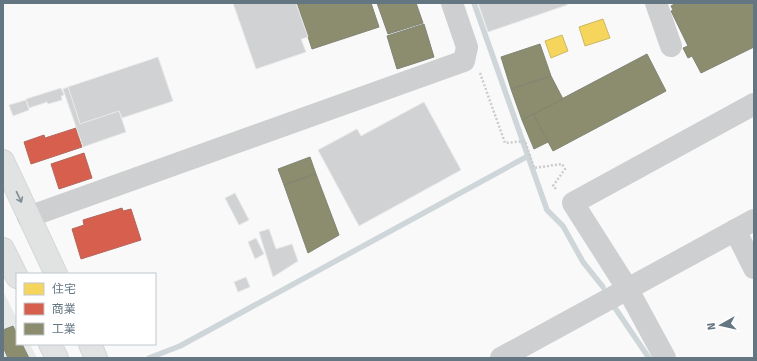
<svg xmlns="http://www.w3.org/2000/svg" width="757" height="361" font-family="'Fira Sans','Noto Sans JP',sans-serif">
<rect width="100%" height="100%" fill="#f9f9f9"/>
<path fill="#e8e9e9" d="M 3,291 L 17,319 L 17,344 L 30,344 L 37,358 L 3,358 Z"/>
<g fill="#f6d55c" stroke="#cab868">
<path d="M 603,19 L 610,38 L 585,46 L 579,27 Z"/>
<path d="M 562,35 L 568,51 L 551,58 L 545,41 Z"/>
</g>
<g fill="#d6604d" stroke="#b4675d">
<path d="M 76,128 L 82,147 L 31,164 L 24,142 L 44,135 L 45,138 Z"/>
<path d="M 84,153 L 92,178 L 59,189 L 51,164 Z"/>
<path d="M 122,208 L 123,211 L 131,209 L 141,240 L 81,259 L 72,229 L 84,225 L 83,220 Z"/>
</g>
<g fill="#8c8c6e" stroke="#808574">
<path d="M 297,3 L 371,3 L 379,27 L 312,49 Z"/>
<path d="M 377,3 L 416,3 L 423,23 L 388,34 Z"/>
<path d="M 676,3 L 754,3 L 754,47 L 701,73 L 692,56 L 688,58 L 683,48 L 688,46 L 671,11 L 673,10 L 671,6 Z"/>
<path d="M 424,24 L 434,57 L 397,69 L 387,36 Z"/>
<path d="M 540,44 L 551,76 L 511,89 L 501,57 Z"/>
<path d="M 647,54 L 666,91 L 553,151 L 533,114 Z"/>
<path d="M 551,76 L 563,99 L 522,120 L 511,89 Z"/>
<path d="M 533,114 L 548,142 L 534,149 L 522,120 Z"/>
<path d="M 310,157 L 316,174 L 284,185 L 278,169 Z"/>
<path d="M 316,174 L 339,235 L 308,253 L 284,185 Z"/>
<path d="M 13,326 L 17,334 L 17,344 L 22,344 L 29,358 L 8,358 L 3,347 L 3,330 Z"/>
</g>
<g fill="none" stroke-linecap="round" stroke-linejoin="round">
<g stroke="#ced6d9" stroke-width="5.5">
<path d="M 474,3 L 547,210 L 563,226 L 583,262 L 603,287"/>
<path d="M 613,305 L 649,358"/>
<path d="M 149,358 L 180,346 L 528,156"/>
</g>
</g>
<g fill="#d0d2d3" stroke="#e8e8e8">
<path d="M 233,3 L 296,3 L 308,37 L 301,39 L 306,52 L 256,69 Z"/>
<path d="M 478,3 L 567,3 L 567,5 L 488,32 Z"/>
<path d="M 158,57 L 173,101 L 122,118 L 119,111 L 80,124 L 68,87 Z"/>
<path d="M 68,87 L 80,124 L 119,111 L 126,132 L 83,147 L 63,89 Z"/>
<path d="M 61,88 L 64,95 L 61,96 L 62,100 L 48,104 L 47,102 L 29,108 L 26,99 Z"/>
<path d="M 26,100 L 29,110 L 13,116 L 9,105 Z"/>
<path d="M 424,102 L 461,170 L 359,226 L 318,150 L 357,129 L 361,136 Z"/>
<path d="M 235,193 L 249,220 L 239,225 L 225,198 Z"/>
<path d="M 269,229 L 276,249 L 292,244 L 298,261 L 273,277 L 259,232 Z"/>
<path d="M 256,238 L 264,254 L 255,259 L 248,242 Z"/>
<path d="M 246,277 L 250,287 L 238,292 L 234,282 Z"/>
</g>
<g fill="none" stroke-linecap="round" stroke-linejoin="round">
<g stroke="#d5d6d7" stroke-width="24">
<g id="major">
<path d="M 3,161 L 56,274"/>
<path d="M 3,249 L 17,277"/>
<path d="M 50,344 L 57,358"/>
<path d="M 90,344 L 96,358"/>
</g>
</g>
<path stroke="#cbcccd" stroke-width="2.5" stroke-dasharray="2 2" stroke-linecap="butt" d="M 480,73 L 505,143 L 525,141 L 534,168 L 562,164 L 565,169 L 553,186 L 557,190"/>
<g stroke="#cecfd0" stroke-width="22">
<path d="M 656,3 L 671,46"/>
<path d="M 28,217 L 464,61 L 467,47 L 452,3"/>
<path d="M 735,230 L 754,268"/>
<path d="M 501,358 L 754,220"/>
<path d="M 665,358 L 627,288 L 573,203 L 754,104"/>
</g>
<use href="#major" stroke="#e1e2e2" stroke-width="22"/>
</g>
<defs><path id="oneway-shaft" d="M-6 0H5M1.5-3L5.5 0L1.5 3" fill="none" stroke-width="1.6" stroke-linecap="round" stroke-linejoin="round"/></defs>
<use stroke="#7e8c96" href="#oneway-shaft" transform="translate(19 197) rotate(65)"/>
<rect width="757" height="361" fill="none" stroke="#657683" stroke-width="8"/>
<rect x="16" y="273" width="140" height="72" fill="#ffffff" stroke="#c1c8cd"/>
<rect x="24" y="283" width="20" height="12" fill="#f6d55c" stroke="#c1c8cd"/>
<text x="52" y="293" font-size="12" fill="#657683">住宅</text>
<rect x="24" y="303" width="20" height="12" fill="#d6604d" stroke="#c1c8cd"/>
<text x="52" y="313" font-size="12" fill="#657683">商業</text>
<rect x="24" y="323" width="20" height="12" fill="#8c8c6e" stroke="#c1c8cd"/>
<text x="52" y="333" font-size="12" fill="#657683">工業</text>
<g transform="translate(721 325) rotate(262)" stroke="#ffffff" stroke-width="3" paint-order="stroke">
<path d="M0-3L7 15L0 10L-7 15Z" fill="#657683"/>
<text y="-6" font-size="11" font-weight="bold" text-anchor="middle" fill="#657683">N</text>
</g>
</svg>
